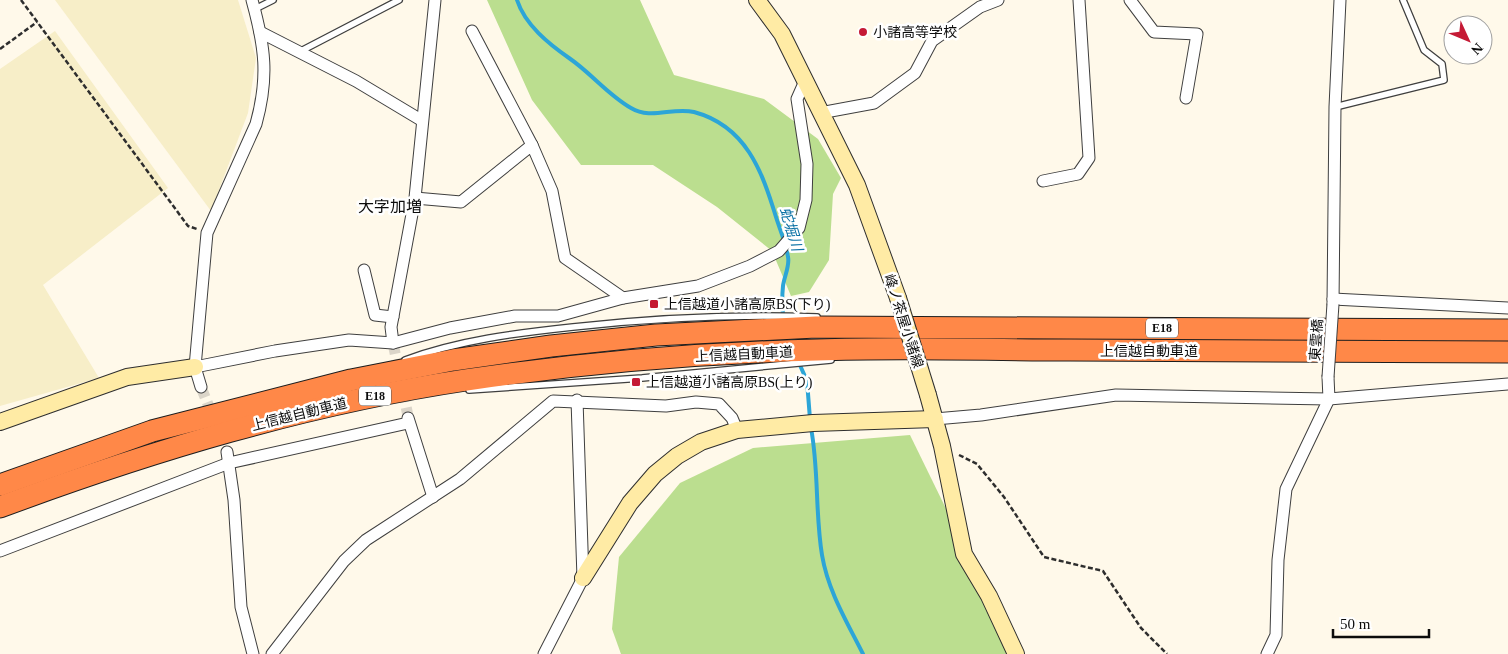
<svg xmlns="http://www.w3.org/2000/svg" width="1508" height="654" font-family="'Times New Roman','Noto Sans JP',serif">
<rect width="100%" height="100%" fill="#fff9ea"/>
<g fill="#f7eec8">
<path d="M 55,0 L 238,0 L 256,58 L 248,113 L 211,211 Z"/>
<path d="M 55,31 L 168,188 L 43,285 L 99,378 L 0,406 L 0,69 Z"/>
</g>
<g fill="#bbde8f">
<path d="M 487,0 L 640,0 L 674,75 L 764,99 L 818,139 L 841,178 L 833,194 L 829,260 L 809,292 L 791,296 L 772,251 L 717,207 L 653,165 L 581,165 L 532,100 Z"/>
<path d="M 910,435 L 1017,654 L 621,654 L 612,629 L 619,557 L 680,483 L 753,448 Z"/>
</g>
<g fill="none" stroke-linecap="round" stroke-linejoin="round">
<g stroke="#2ca5d7" stroke-width="4">
<path d="M 517,0 C 525,25 549,44 569,58 C 591,73 608,95 631,108 C 651,120 672,107 694,112 C 746,126 762,171 776,217 C 780,230 786,243 788,257 C 790,266 784,277 783,286 C 782,296 782,306 783,316"/>
<path d="M 799,363 L 807,381 L 810,419"/>
<path d="M 811,428 C 819,470 815,513 822,555 C 828,591 847,622 863,654"/>
</g>
<g stroke="#dbd5c9" stroke-width="11" stroke-dasharray="11 5.5" stroke-linecap="butt">
<path d="M 393,343 L 408,416"/>
<path d="M 201,387 L 227,452"/>
</g>
<g stroke="#3f3f3f" stroke-width="8">
<g id="lane">
<path d="M 255,9 L 273,0"/>
<path d="M 299,52 L 399,0"/>
<path d="M 1335,107 L 1444,80 L 1442,64 L 1424,50 L 1403,0"/>
<path d="M 405,360 C 459,340 517,333 573,327 C 654,318 735,314 817,317"/>
<path d="M 469,390 L 642,378 L 831,360"/>
</g>
</g>
<g stroke="#3f3f3f" stroke-width="13">
<g id="street">
<path d="M 1130,0 L 1154,32 L 1197,34 L 1186,98"/>
<path d="M 472,31 L 532,145"/>
<path d="M 260,32 L 356,81 L 421,120"/>
<path d="M 820,113 L 874,103 L 915,73 L 932,41 L 980,7 L 998,0"/>
<path d="M 1043,181 L 1078,174 L 1089,158 L 1079,0"/>
<path d="M 415,198 L 461,202 L 532,145 L 552,191 L 565,258 L 623,298"/>
<path d="M 364,270 L 375,315 L 393,317"/>
<path d="M 1333,299 L 1508,308"/>
<path d="M 1333,304 L 1335,107 L 1340,0"/>
<path d="M 393,343 L 391,327 L 415,198 L 435,0"/>
<path d="M 195,367 L 275,351 L 349,340 L 393,343 L 450,328 L 515,316 L 558,316 L 623,298 L 698,286 L 750,266 L 779,251 L 799,228 L 806,200 L 807,164 L 797,99 L 805,81"/>
<path d="M 201,387 L 195,367 L 207,233 L 256,124 C 269,77 265,47 252,0"/>
<path d="M 408,418 L 433,497"/>
<path d="M 935,419 L 981,415 L 1116,395 L 1329,399 L 1508,384"/>
<path d="M 227,452 L 234,500 L 241,607 L 253,654"/>
<path d="M 0,551 L 229,463 L 408,423"/>
<path d="M 272,654 L 344,561 L 366,540 L 460,479 L 553,401 L 666,406 L 696,402 L 719,404 L 732,418 L 737,430"/>
<path d="M 544,654 L 583,578 L 577,400"/>
<path d="M 1267,654 L 1276,635 L 1278,560 L 1286,489 L 1329,399 L 1328,377"/>
</g>
</g>
<g stroke="#2e2e2e" stroke-width="18">
<g id="secondary">
<path d="M 757,0 L 782,34 L 857,185 L 898,298"/>
<path d="M 928,395 L 942,446 L 964,554 L 989,596 L 1016,654"/>
<path d="M 0,422 L 127,377 L 195,367"/>
<path d="M 583,578 L 630,503 L 655,474 L 677,456 L 701,442 L 737,430 L 813,423 L 935,419"/>
</g>
</g>
<g stroke="#1d1d1d" stroke-width="23">
<g id="highway">
<path d="M 0,485 L 152,431 L 351,380 L 453,360 L 551,346 L 656,335 L 816,327 L 1508,330"/>
<path d="M 0,507 C 151,451 306,404 466,380 C 582,363 700,353 817,350 C 902,347 986,350 1070,350 C 1216,351 1362,352 1508,352"/>
</g>
</g>
<g stroke="#2e2e2e" stroke-width="2.5" stroke-dasharray="5 2.5" stroke-linecap="butt">
<path d="M 21,0 L 188,226 L 197,229"/>
<path d="M 0,49 L 37,22"/>
<path d="M 959,455 L 977,464 L 1004,497 L 1044,557 L 1103,571 L 1141,628 L 1167,654"/>
</g>
<use href="#lane" stroke="#fff" stroke-width="5.5"/>
<use href="#street" stroke="#fff" stroke-width="11"/>
<use href="#secondary" stroke="#ffeba5" stroke-width="16"/>
<use href="#highway" stroke="#ff8848" stroke-width="21"/>
<g stroke="#3f3f3f" stroke-width="13" stroke-linecap="butt">
<path id="street-bridge" d="M 1328,377 L 1333,304"/>
</g>
<g stroke="#2e2e2e" stroke-width="18" stroke-linecap="butt">
<path id="secondary-bridge" d="M 898,298 L 928,395"/>
</g>
<use href="#street-bridge" stroke="#fff" stroke-width="11"/>
<use href="#secondary-bridge" stroke="#ffeba5" stroke-width="16"/>
</g>
<g fill="#c51a35" stroke="#fff" stroke-width="2">
<circle cx="863" cy="32" r="5"/>
<rect x="649" y="299" width="10" height="10" rx="2.5"/>
<rect x="631" y="377" width="10" height="10" rx="2.5"/>
</g>
<g text-anchor="middle" stroke-width="5" stroke-linejoin="round" paint-order="stroke">
<g fill="#fff" stroke="#555" stroke-width="1">
<rect x="1146" y="318.5" width="32" height="19" rx="4"/>
<rect x="359" y="386.5" width="32" height="19" rx="4"/>
</g>
<g font-size="12" font-weight="bold" fill="#0c0c0c">
<text x="1162" y="332">E18</text>
<text x="375" y="400">E18</text>
</g>
<g font-size="14" fill="#0c0c0c" stroke="#fff" text-anchor="start">
<text x="873" y="37">小諸高等学校</text>
<text x="664" y="309">上信越道小諸高原BS(下り)</text>
<text x="646" y="387">上信越道小諸高原BS(上り)</text>
</g>
<g font-size="14" fill="#0c0c0c" stroke="#fff">
<text transform="translate(904 321) rotate(72)" y="5">峰ノ茶屋小諸線</text>
<text transform="translate(1316 340) rotate(-86)" y="5">東雲橋</text>
<text x="1149" y="356">上信越自動車道</text>
<text transform="translate(744 354) rotate(-3)" y="5">上信越自動車道</text>
<text transform="translate(299 414) rotate(-14)" y="5">上信越自動車道</text>
</g>
<g font-size="15" font-style="italic" fill="#0d73a6" stroke="#fff">
<text transform="translate(791 229) rotate(73)" y="5">蛇堀川</text>
</g>
<g font-size="16" fill="#0c0c0c" stroke="#fff">
<text x="390" y="212">大字加増</text>
</g>
</g>
<g transform="translate(1468 40) rotate(134)"><circle r="24" fill="#ffffff" stroke="#9e9e9e"/>
<path d="M0-4L9 19L0 12L-9 19Z" fill="#c51a35"/>
<text y="-8" font-size="14" font-weight="bold" text-anchor="middle" fill="#0c0c0c">N</text>
</g>
<path d="M1333 629v8h96v-8" fill="none" stroke="#0c0c0c" stroke-width="2.5"/>
<text x="1340" y="629" font-size="15" fill="#0c0c0c" stroke="#ffffff" stroke-width="4" paint-order="stroke">50 m</text>
</svg>
